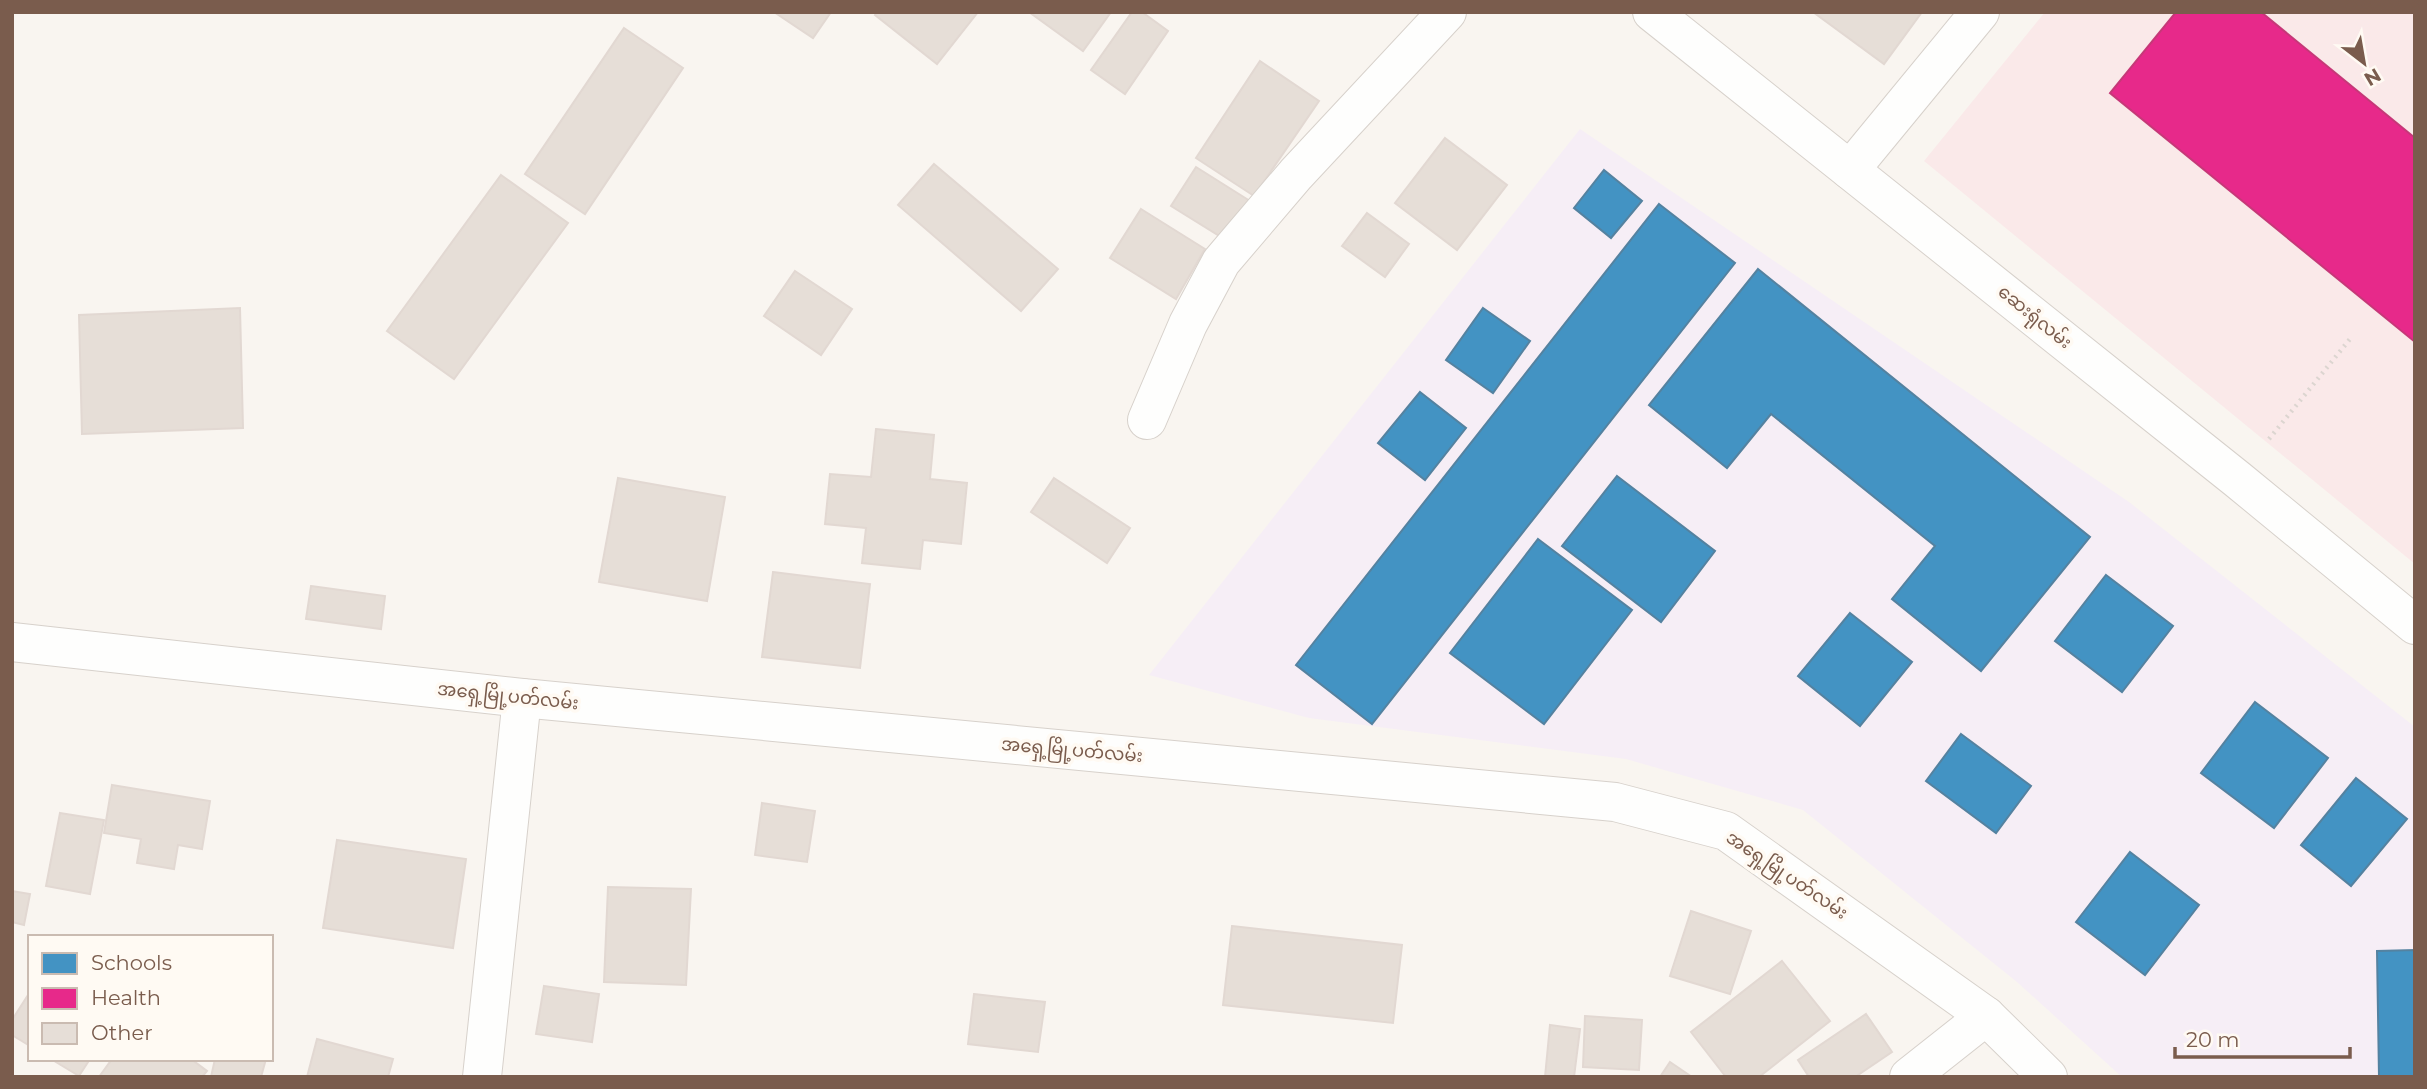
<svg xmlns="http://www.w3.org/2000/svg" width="2427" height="1089" font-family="Montserrat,'Noto Sans Myanmar',sans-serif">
<rect width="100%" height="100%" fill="#f9f5f0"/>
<path fill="#f6eef6" d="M 1580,129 L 2129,502 L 2415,727 L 2415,1077 L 2122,1077 L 2017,982 L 1803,810 L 1626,759 L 1309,718 L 1149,675 Z"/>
<path fill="#fae9e9" d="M 2045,12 L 2415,12 L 2415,564 L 1924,161 Z"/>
<g fill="#4393c3" stroke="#5482a0" stroke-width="2">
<path d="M 1604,170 L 1642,201 L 1611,238 L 1574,208 Z"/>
<path d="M 1659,204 L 1735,263 L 1372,724 L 1296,665 Z"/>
<path d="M 1758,269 L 2090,537 L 1981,671 L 1892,599 L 1935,546 L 1771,414 L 1727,468 L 1649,405 Z"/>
<path d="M 1483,308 L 1530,341 L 1493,393 L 1446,360 Z"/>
<path d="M 1420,392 L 1466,428 L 1425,480 L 1378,443 Z"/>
<path d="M 1617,476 L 1715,551 L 1661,622 L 1562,546 Z"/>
<path d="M 1538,539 L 1632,610 L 1544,724 L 1450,653 Z"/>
<path d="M 2106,575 L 2173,626 L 2122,692 L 2055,641 Z"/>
<path d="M 1850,613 L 1912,662 L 1860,726 L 1798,676 Z"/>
<path d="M 2255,702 L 2328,758 L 2274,828 L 2201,773 Z"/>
<path d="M 1961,734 L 2031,786 L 1996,833 L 1926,781 Z"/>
<path d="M 2356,778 L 2407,819 L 2351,886 L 2301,845 Z"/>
<path d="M 2130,852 L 2199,905 L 2145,975 L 2076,922 Z"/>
<path d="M 2415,950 L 2415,1077 L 2379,1077 L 2377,951 Z"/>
</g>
<path fill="#e7298a" stroke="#c63878" stroke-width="2" d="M 2176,12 L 2261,12 L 2415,138 L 2415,342 L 2110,93 Z"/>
<g fill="#e6ded7" stroke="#e2d8d2" stroke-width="2">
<path d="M 774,12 L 831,12 L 813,38 Z"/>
<path d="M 877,12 L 978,12 L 937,64 L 875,15 Z"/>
<path d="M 1029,12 L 1111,12 L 1083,51 Z"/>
<path d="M 1132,12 L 1142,12 L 1168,31 L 1125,94 L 1091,70 Z"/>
<path d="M 1813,12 L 1922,12 L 1884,64 Z"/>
<path d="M 624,28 L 683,68 L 585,214 L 525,174 Z"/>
<path d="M 1260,61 L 1319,101 L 1254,196 L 1196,158 Z"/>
<path d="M 1445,138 L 1507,185 L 1457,250 L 1395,203 Z"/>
<path d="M 934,164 L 1058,269 L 1021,311 L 898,205 Z"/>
<path d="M 1196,167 L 1250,201 L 1226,240 L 1171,206 Z"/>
<path d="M 501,175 L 568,223 L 454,379 L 387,331 Z"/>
<path d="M 1141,209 L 1205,249 L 1176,299 L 1110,258 Z"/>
<path d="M 1367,213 L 1409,244 L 1385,277 L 1342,246 Z"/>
<path d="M 795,271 L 852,309 L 821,355 L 764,316 Z"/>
<path d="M 240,308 L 243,428 L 82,434 L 79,315 Z"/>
<path d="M 876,429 L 934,435 L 930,479 L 967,483 L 961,544 L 923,540 L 920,569 L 862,563 L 866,528 L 825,524 L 830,474 L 871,477 Z"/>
<path d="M 618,478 L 725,497 L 707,601 L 599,582 Z"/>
<path d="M 1054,478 L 1130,528 L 1107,563 L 1031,512 Z"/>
<path d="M 773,572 L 870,584 L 860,668 L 762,657 Z"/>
<path d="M 311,586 L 385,596 L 381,629 L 306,619 Z"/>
<path d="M 112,785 L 210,801 L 202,849 L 178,845 L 174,869 L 137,863 L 141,839 L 104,833 Z"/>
<path d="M 762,803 L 815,811 L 807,862 L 755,855 Z"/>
<path d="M 60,813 L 104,820 L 90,894 L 46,886 Z"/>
<path d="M 337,840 L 466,859 L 453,948 L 323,928 Z"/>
<path d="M 608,887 L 691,889 L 686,985 L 604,982 Z"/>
<path d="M 12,891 L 30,894 L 24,925 L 12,922 Z"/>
<path d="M 1691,911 L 1751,931 L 1730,994 L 1670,976 Z"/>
<path d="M 1232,926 L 1402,945 L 1393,1023 L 1223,1005 Z"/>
<path d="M 1782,961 L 1830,1021 L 1759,1077 L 1726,1077 L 1691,1032 Z"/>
<path d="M 544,986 L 599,994 L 592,1042 L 536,1034 Z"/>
<path d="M 30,992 L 30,1046 L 12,1035 L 12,1020 Z"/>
<path d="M 974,994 L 1045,1002 L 1038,1052 L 968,1044 Z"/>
<path d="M 1866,1014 L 1892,1052 L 1855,1077 L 1809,1077 L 1798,1060 Z"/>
<path d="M 1585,1016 L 1642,1020 L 1639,1070 L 1583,1067 Z"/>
<path d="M 1550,1025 L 1580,1029 L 1574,1077 L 1545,1077 Z"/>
<path d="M 317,1039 L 393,1059 L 388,1077 L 307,1077 Z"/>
<path d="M 51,1059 L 90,1059 L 79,1076 Z"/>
<path d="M 112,1059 L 191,1059 L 207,1071 L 202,1077 L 99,1077 Z"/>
<path d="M 215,1059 L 266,1059 L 261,1077 L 211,1077 Z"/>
<path d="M 1670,1062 L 1692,1077 L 1660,1077 Z"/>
</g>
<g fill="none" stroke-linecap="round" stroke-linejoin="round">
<g stroke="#d7d1cb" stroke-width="40">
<g id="minor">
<path d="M 1652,12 L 2237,479 L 2415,625"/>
<path d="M 1850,170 L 1980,12"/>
<path d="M 1147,420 L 1188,324 L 1221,262 L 1296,174 L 1447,12"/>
<path d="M 12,642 L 522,698 L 1615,802 L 1726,831 L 1986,1016 L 2048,1077"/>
<path d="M 482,1077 L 522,698"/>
<path d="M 1909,1077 L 1986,1016"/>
</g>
</g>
<path stroke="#dcd5d0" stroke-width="4.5" stroke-dasharray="2 5" stroke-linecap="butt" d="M 2269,439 L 2350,339"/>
<use href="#minor" stroke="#fefefd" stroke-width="38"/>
</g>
<g text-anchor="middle" stroke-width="7" stroke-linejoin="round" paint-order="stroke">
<g font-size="18" fill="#7a5c4d" stroke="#fffaf3">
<text transform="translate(2035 317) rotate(39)" y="6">ဆေးရုံလမ်း</text>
<text transform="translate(508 696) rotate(6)" y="6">အရှေ့မြို့ပတ်လမ်း</text>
<text transform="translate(1072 750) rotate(5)" y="6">အရှေ့မြို့ပတ်လမ်း</text>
<text transform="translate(1787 875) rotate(34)" y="6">အရှေ့မြို့ပတ်လမ်း</text>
</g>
</g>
<rect width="2427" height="1089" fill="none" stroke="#7a5c4d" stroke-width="28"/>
<rect x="28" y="935" width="245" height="126" fill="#fffaf3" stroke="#cabbb1" stroke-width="2"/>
<rect x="42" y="953" width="35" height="21" fill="#4393c3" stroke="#cabbb1" stroke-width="2"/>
<text x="91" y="970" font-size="21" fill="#7a5c4d">Schools</text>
<rect x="42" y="988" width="35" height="21" fill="#e7298a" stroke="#cabbb1" stroke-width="2"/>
<text x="91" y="1005" font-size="21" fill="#7a5c4d">Health</text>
<rect x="42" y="1023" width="35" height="21" fill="#e6ded7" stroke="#cabbb1" stroke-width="2"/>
<text x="91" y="1040" font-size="21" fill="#7a5c4d">Other</text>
<g transform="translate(2364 63) rotate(149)" stroke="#fffaf3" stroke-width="5" paint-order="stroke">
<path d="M0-5L12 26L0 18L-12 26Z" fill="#7a5c4d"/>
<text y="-10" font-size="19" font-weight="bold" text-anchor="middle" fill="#7a5c4d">N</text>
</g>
<path d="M2175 1047v10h175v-10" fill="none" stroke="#7a5c4d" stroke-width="3.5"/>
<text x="2186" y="1047" font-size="21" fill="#7a5c4d" stroke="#fffaf3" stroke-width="5" paint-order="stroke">20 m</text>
</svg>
